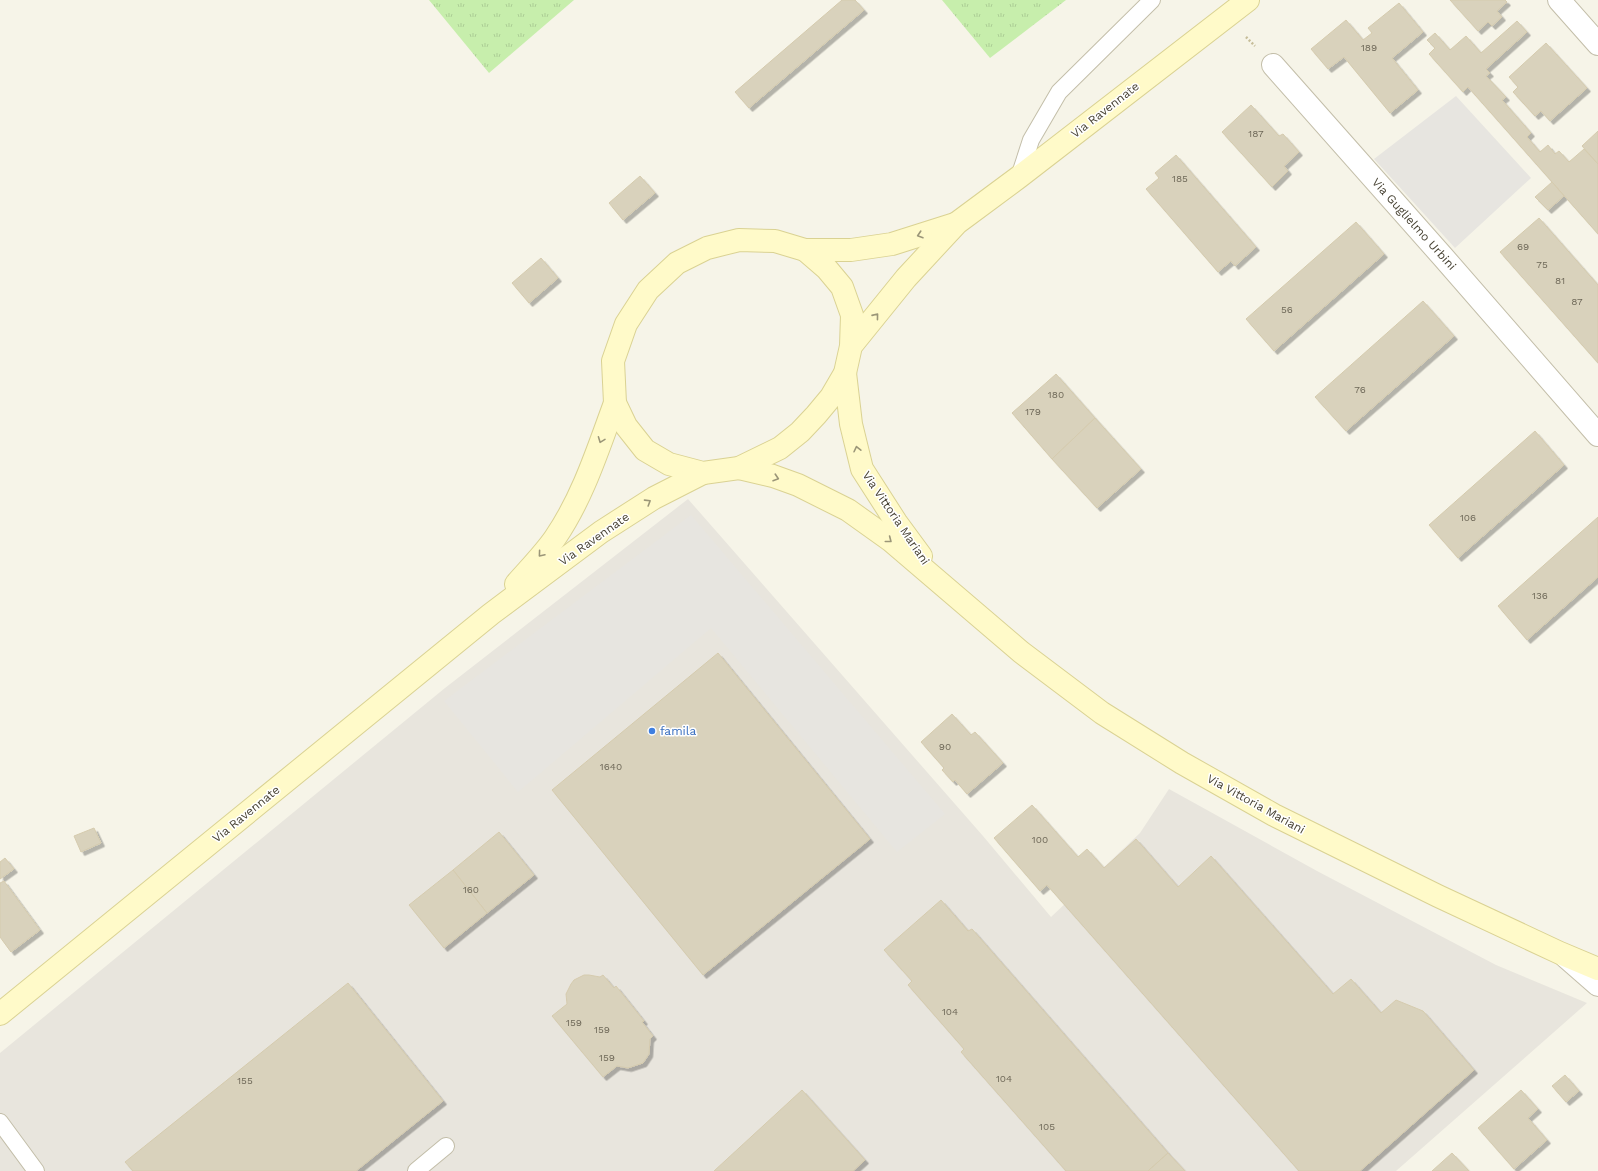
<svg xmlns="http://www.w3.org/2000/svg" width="1598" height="1171" font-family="'Work Sans',sans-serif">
<defs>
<pattern id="grass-tufts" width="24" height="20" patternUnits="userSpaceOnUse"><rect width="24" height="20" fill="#c7eeac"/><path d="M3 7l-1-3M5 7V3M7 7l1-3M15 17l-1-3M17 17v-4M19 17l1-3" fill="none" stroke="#accd95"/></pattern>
<filter id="shadow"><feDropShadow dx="3.5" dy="3.5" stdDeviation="0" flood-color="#0004"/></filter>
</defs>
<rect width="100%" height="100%" fill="#f6f4e8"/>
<path fill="#e8e5dd" d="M 688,499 L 983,836 L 1051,917 L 1140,833 L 1169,789 L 1317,871 L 1496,965 L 1587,1003 L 1396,1171 L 0,1171 L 0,1053 L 445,688 Z"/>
<g fill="url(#grass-tufts)">
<path d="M 429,0 L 574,0 L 489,73 Z"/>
<path d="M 942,0 L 1066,0 L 990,58 Z"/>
</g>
<g fill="#e7e5e0">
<path d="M 1456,96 L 1531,178 L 1455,248 L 1374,159 Z"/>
<path d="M 691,515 L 945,814 L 897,852 L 711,628 L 518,792 L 444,701 Z"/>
</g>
<g fill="#d9d2bc" stroke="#d5cbae" filter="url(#shadow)">
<path d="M 842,0 L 855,0 L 864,10 L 749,108 L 735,92 Z"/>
<path d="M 1450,0 L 1505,0 L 1507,2 L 1497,11 L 1502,17 L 1492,26 L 1488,22 L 1478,31 Z"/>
<path d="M 1399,3 L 1423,32 L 1392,58 L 1418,90 L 1390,113 L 1344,57 L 1328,69 L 1311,49 L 1346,20 L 1363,40 L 1372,33 L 1368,28 Z"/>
<path d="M 1517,21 L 1527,32 L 1486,69 L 1490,73 L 1486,76 L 1506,97 L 1502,100 L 1531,133 L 1527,137 L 1540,152 L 1548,145 L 1555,154 L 1559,151 L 1569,162 L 1584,149 L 1598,164 L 1598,234 L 1468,87 L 1463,92 L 1429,54 L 1435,48 L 1427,40 L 1435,33 L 1450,50 L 1466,36 L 1481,53 Z"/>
<path d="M 1546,43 L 1587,88 L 1550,121 L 1541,111 L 1535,116 L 1513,92 L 1518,87 L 1509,77 Z"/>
<path d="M 1251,105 L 1279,136 L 1283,134 L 1299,152 L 1284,166 L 1288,171 L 1272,187 L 1222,132 Z"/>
<path d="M 1598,131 L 1598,164 L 1582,146 Z"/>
<path d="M 1176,155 L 1256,247 L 1235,266 L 1231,261 L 1218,272 L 1146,189 L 1159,178 L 1155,173 Z"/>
<path d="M 640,176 L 655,193 L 623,220 L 609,203 Z"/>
<path d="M 1552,182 L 1564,196 L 1548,210 L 1535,197 Z"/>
<path d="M 1539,218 L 1598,285 L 1598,363 L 1500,252 Z"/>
<path d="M 1356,222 L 1384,254 L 1274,351 L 1246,319 Z"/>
<path d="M 541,258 L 558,278 L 529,303 L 512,283 Z"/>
<path d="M 1423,301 L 1454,336 L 1346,431 L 1315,397 Z"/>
<path d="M 1056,374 L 1095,418 L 1052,459 L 1012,413 Z"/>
<path d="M 1095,418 L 1141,469 L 1097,508 L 1052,459 Z"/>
<path d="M 1535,431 L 1564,465 L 1458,558 L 1429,525 Z"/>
<path d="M 1598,517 L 1598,577 L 1527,640 L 1498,606 Z"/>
<path d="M 718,653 L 870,839 L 703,975 L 552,790 Z"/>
<path d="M 952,714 L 971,735 L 975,732 L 1003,763 L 967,794 L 955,780 L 953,782 L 942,770 L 944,768 L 921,742 Z"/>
<path d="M 1032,805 L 1078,857 L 1087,849 L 1104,868 L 1136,839 L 1178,887 L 1211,856 L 1333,994 L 1351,979 L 1381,1013 L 1396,1000 L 1423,1011 L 1474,1070 L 1360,1171 L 1299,1171 L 1047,885 L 1040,891 L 994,838 Z"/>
<path d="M 94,828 L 101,843 L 81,852 L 74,836 Z"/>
<path d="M 499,832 L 534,875 L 487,913 L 453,870 Z"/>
<path d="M 5,858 L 14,869 L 0,879 L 0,862 Z"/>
<path d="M 453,870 L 487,913 L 444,948 L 409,905 Z"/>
<path d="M 4,881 L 40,930 L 11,952 L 0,937 L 0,883 Z"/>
<path d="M 941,900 L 968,931 L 972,929 L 1168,1153 L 1148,1171 L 1066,1171 L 961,1052 L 964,1049 L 908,985 L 912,981 L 884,950 Z"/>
<path d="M 584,975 L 589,975 L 600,977 L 603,975 L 614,988 L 616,986 L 644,1021 L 642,1022 L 653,1036 L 650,1039 L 649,1054 L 643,1063 L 628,1068 L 617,1066 L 603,1077 L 552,1016 L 567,1004 L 566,994 L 571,984 L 574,980 Z"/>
<path d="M 348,983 L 443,1101 L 356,1171 L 133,1171 L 125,1162 Z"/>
<path d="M 1565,1075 L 1579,1091 L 1566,1102 L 1552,1086 Z"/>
<path d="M 802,1090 L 865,1160 L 853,1171 L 714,1171 Z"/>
<path d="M 1521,1090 L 1538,1109 L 1528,1118 L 1547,1140 L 1514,1169 L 1478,1128 Z"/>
<path d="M 1168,1153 L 1185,1171 L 1148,1171 Z"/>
<path d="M 1452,1153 L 1469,1171 L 1432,1171 Z"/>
</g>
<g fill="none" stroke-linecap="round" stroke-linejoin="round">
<g stroke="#c3bea9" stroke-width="18">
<g id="lane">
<path d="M 1019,177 L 1031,140 L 1059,92 L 1152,0"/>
<path d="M 0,1122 L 36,1171"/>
<path d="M 416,1171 L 446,1146"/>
</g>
</g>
<g stroke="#c3bea9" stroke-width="24">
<g id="street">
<path d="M 1559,0 L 1598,44"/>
<path d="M 1273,65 L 1443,257 L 1598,435"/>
<path d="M 1566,957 L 1598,985"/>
</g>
</g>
<g stroke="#dad293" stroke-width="24">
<g id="secondary">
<path d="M 805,250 L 851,250 L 892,244 L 955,224"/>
<path d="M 851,346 L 852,315 L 842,287 L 827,269 L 805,250 L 775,241 L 739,240 L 707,248 L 677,263 L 648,290 L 626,324 L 613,361 L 615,403 L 626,426 L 645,450 L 669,464 L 703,473 L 739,468 L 780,448 L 800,432 L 816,415 L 831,397 L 845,373 L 851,346 L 906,278 L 957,223 L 1019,177 L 1248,0"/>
<path d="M 845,373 L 851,424 L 862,469 L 896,522 L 921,556"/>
<path d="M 739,468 L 773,476 L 798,485 L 848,510 L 890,540 L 1021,652 L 1102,713 L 1182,763 L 1274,815 L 1438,896 L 1560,953 L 1598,969"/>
<path d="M 516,584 C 529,569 544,554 555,538 C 583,497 598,449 615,403"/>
<path d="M 0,1014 L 491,614 L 601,532 L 654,498 L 703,473"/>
</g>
</g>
<path stroke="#c6bd99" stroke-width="2.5" stroke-dasharray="2 2" stroke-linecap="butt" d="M 1246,37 L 1255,46"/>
<use href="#lane" stroke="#fff" stroke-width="16"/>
<use href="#street" stroke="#fff" stroke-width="22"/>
<use href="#secondary" stroke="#fffac9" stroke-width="22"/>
</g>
<defs><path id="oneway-chevron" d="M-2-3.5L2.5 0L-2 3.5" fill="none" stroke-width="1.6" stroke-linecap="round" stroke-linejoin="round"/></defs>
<g stroke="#9b9678">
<use href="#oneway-chevron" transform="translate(920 235) rotate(162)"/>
<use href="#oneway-chevron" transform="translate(876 316) rotate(-51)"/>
<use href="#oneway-chevron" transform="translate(601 440) rotate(111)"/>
<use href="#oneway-chevron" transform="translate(857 449) rotate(-103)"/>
<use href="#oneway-chevron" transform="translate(776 478) rotate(18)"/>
<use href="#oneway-chevron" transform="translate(648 502) rotate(-32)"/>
<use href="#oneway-chevron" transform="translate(889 540) rotate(38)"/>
<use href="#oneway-chevron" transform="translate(541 554) rotate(130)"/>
</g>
<circle fill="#3f7fe0" stroke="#fff" stroke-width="1.5" cx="652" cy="731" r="4"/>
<g text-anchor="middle" stroke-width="3" stroke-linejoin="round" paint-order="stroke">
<g font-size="10" fill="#6e6858">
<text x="1369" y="51">189</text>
<text x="1256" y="137">187</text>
<text x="1180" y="182">185</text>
<text x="1523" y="250">69</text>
<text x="1542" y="268">75</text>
<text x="1560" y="284">81</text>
<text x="1577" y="305">87</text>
<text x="1287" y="313">56</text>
<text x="1360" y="393">76</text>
<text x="1056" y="398">180</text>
<text x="1033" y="415">179</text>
<text x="1468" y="521">106</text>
<text x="1540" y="599">136</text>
<text x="945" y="750">90</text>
<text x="611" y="770">1640</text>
<text x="1040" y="843">100</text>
<text x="471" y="893">160</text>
<text x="950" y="1015">104</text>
<text x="574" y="1026">159</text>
<text x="602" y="1033">159</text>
<text x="607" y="1061">159</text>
<text x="1004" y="1082">104</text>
<text x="245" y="1084">155</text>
<text x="1047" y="1130">105</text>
</g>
<g font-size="12" fill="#4a4536" stroke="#fff">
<text transform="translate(1105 110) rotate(-38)" y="4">Via Ravennate</text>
<text transform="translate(1414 224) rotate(48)" y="4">Via Guglielmo Urbini</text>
<text transform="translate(896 518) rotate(56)" y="4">Via Vittoria Mariani</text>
<text transform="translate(594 539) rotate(-35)" y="4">Via Ravennate</text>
<text transform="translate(1256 804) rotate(29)" y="4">Via Vittoria Mariani</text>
<text transform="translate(246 814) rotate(-39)" y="4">Via Ravennate</text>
</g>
<g font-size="12" fill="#366cbe" stroke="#fff" text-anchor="start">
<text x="660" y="735">famila</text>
</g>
</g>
</svg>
